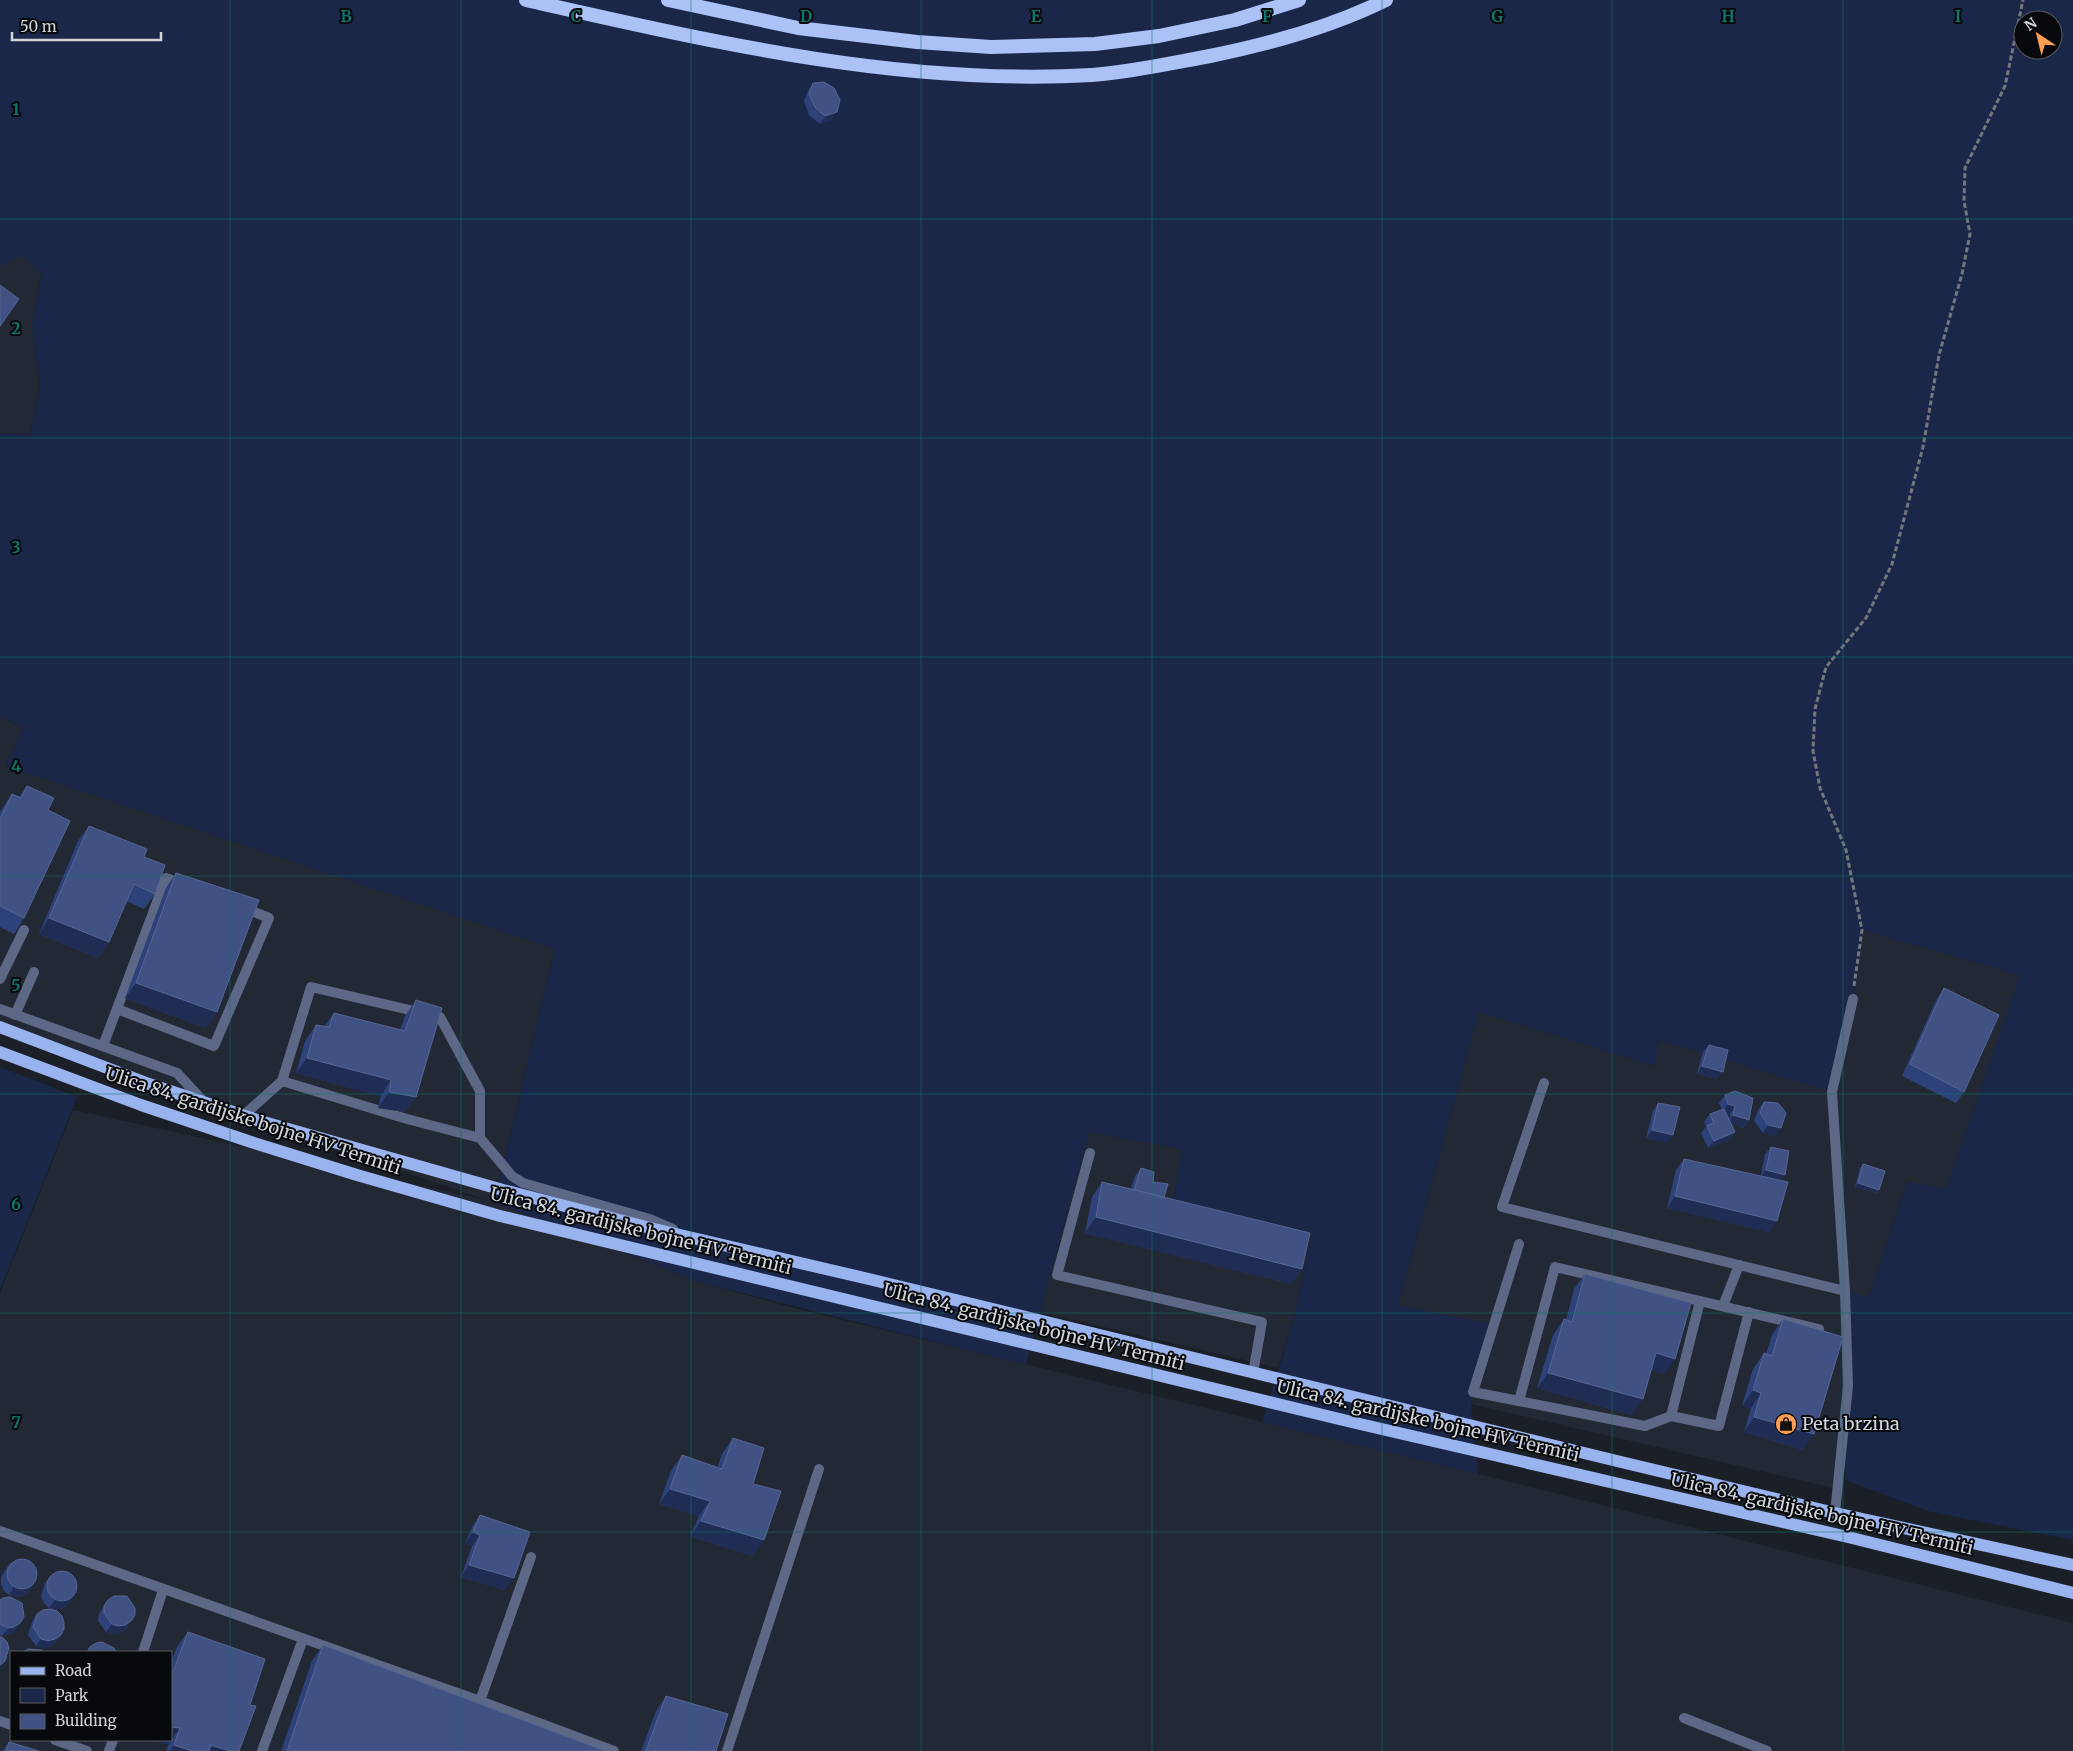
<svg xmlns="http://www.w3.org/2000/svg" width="2073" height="1751" font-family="Merriweather,serif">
<rect width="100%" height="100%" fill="#1b1f27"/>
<g fill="#232835" fill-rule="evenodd">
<path d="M 22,255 L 41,274 L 32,327 L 40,386 L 30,435 L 0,433 L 0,266 Z"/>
<path d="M 0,716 L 23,728 L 6,766 L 555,949 L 494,1202 L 699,1282 L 798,1309 L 1478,1474 L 2073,1623 L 2073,1751 L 0,1751 L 0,1293 L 73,1110 L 487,1200 L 0,1035 ZM 11,1652 L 171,1652 L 171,1740 L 11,1740 Z"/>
<path d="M 1862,930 L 2021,975 L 1946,1190 L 1907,1182 L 1869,1298 L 1845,1291 L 1848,1386 L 1838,1489 L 1471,1404 L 1489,1325 L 1398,1305 L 1479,1011 L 1654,1066 L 1659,1040 L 1723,1058 L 1853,999 Z"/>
<path d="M 1089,1132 L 1183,1149 L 1173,1202 L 1312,1233 L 1294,1319 L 1278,1368 L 1040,1312 Z"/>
</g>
<g fill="#1a2749" fill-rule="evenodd">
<path d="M 0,0 L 2073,0 L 2073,1540 L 1931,1512 L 1845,1480 L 1848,1386 L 1845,1291 L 1869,1297 L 1907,1182 L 1946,1189 L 2020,975 L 1862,930 L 1853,999 L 1832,1092 L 1659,1040 L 1655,1066 L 1479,1012 L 1398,1305 L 1489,1324 L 1471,1404 L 1478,1474 L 1262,1422 L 1294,1319 L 1312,1234 L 1173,1202 L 1182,1149 L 1089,1132 L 1026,1365 L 699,1282 L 494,1202 L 555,949 L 6,766 L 23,728 L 0,716 L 0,433 L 30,435 L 40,386 L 32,327 L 41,274 L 22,255 L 0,266 ZM 2023,20 L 2053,20 L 2053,50 L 2023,50 Z"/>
<path d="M 0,1067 L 77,1097 L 0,1290 Z"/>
</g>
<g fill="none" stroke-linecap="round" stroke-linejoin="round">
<path stroke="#73777d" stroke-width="3" stroke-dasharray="5 2.5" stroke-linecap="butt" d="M 1854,986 L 1862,930 L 1846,850 L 1820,788 L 1813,751 L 1815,709 L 1826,667 L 1866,618 L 1892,564 L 1923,447 L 1939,355 L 1962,274 L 1970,234 L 1964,201 L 1965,168 L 2005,86 L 2023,0"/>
<g stroke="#5c6885" stroke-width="10">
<path d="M 0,979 L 24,930"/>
<path d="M 0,1009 L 177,1073 L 204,1102"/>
<path d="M 117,1009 L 214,1046 L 269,918 L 242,907"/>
<path d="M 15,1015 L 34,972"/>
<path d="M 103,1046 L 166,878 L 182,884"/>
<path d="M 282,1081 L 311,987 L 440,1017 L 480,1091 L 480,1138"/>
<path d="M 1544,1083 L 1502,1207 L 1845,1291"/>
<path d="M 243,1116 L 282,1081 L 407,1119 L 480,1138 L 512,1176 L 523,1183 L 650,1219 L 673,1229"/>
<path d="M 1090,1153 L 1057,1275 L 1262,1322 L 1253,1373"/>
<path d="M 1700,1301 L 1671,1416 L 1719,1426 L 1749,1312"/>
<path d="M 1723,1306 L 1739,1265"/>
<path d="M 1519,1401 L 1473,1392 L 1519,1244"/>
<path d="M 1671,1416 L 1645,1426 L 1519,1401 L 1555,1267 L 1819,1329"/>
<path d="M 0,1531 L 480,1701 L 614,1751"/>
<path d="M 143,1652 L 163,1590"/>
<path d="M 480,1701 L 531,1557"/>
<path d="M 1684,1718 L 1767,1751"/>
<path d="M 0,1721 L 11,1725"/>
<path d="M 55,1740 L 87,1751"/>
<path d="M 109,1751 L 113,1740"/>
<path d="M 262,1751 L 303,1639"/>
<path d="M 727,1751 L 819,1469"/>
</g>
<path stroke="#5c6885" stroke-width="10" d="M 1835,1513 L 1848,1386 L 1845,1291 L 1832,1092 L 1853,999"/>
<g stroke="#99b3ef" stroke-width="12">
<path d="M 0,1027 L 149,1084 L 260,1121 L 503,1190 L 650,1228 L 873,1280 L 1621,1462 L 1835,1513 L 2073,1565"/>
<path d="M 0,1052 L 141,1105 L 251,1142 L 357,1175 L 500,1216 L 1360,1424 L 1852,1538 L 2073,1593"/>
</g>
<g stroke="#acc2f6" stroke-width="14">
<path d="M 526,0 C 712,42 900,86 1092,75 C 1132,72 1171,63 1210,56 C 1270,44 1331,27 1386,0"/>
<path d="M 668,0 L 798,28 L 917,42 L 991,47 L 1095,44 L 1159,36 L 1235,20 L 1299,0"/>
</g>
</g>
<g fill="#2e427a" fill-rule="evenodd">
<path d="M 813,83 L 832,120 L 820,124 L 809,115 L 804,101 L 808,91 Z"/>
<path d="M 27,786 L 48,810 L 24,918 L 14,934 L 0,927 L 0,812 L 12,794 L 19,797 Z"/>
<path d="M 89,826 L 144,857 L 155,894 L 144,909 L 126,901 L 109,942 L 98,958 L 39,934 L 78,841 Z"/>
<path d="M 176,873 L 206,1028 L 125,998 L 166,888 Z"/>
<path d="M 1944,988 L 1964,1092 L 1956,1103 L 1902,1076 L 1936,1000 Z"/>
<path d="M 416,1000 L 405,1112 L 378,1108 L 381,1096 L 296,1073 L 305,1041 L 316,1025 L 324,1027 L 334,1013 L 400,1030 L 405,1016 Z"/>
<path d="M 1709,1045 L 1717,1079 L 1697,1074 L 1703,1052 Z"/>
<path d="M 1725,1095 L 1749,1120 L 1743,1128 L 1731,1124 L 1735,1132 L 1729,1140 L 1708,1148 L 1701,1133 L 1706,1127 L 1704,1122 L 1710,1114 L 1722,1110 L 1719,1103 ZM 1725,1113 L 1730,1114 L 1729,1120 Z"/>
<path d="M 1764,1102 L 1776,1136 L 1763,1133 L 1754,1121 L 1758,1110 Z"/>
<path d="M 1658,1103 L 1667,1143 L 1646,1138 L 1653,1111 Z"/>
<path d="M 1771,1147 L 1785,1175 L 1781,1180 L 1769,1232 L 1667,1208 L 1676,1170 L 1684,1159 L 1761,1176 L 1765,1154 Z"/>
<path d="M 1863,1164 L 1879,1190 L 1877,1193 L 1855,1187 L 1860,1168 Z"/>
<path d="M 1141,1168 L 1164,1197 L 1302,1269 L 1291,1284 L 1085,1233 L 1092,1197 L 1102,1182 L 1131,1189 L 1135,1176 Z"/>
<path d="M 1585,1274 L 1665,1374 L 1651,1370 L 1632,1415 L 1537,1388 L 1553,1335 L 1564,1319 L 1566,1320 L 1574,1289 Z"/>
<path d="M 1783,1319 L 1803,1450 L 1744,1432 L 1751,1408 L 1742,1406 L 1753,1369 L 1764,1353 L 1766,1354 L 1772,1335 Z"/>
<path d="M 733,1438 L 753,1484 L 753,1556 L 690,1536 L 699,1516 L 659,1504 L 671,1471 L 682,1455 L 717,1468 L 722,1454 Z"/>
<path d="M 480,1515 L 505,1590 L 461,1577 L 472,1546 L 465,1544 L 472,1527 Z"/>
<path d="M 10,1563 L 34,1584 L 28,1592 L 23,1596 L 15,1597 L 9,1595 L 4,1591 L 1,1584 L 1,1577 Z"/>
<path d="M 50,1576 L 68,1604 L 63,1608 L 56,1610 L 49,1608 L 44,1603 L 41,1597 L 45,1583 Z"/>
<path d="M 0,1600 L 20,1623 L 15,1631 L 9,1635 L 2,1636 L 0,1635 Z"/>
<path d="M 108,1600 L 131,1621 L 126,1629 L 120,1633 L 113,1634 L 106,1632 L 98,1621 L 99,1614 Z"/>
<path d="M 37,1614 L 61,1635 L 55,1643 L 49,1647 L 43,1648 L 36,1646 L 28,1635 L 32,1622 Z"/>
<path d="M 188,1632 L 250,1705 L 239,1751 L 166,1751 L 169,1744 L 145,1740 L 171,1740 L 171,1662 L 177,1647 Z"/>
<path d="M 323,1645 L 605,1751 L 281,1751 L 312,1661 Z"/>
<path d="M 666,1696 L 716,1751 L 641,1751 L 656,1711 Z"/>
<path d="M 9,1742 L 39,1751 L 0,1751 L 3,1750 Z"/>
</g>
<g fill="#1f2d55">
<path d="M 837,112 L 832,120 L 820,124 L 825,116 Z"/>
<path d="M 49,918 L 109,942 L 98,958 L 39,934 Z"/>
<path d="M 136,983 L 217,1012 L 206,1028 L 125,998 Z"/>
<path d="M 307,1058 L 391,1080 L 381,1096 L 296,1073 Z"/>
<path d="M 1702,1066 L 1723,1072 L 1717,1079 L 1697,1074 Z"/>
<path d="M 389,1092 L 416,1097 L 405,1112 L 378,1108 Z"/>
<path d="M 1728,1104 L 1735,1106 L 1730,1114 L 1723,1112 Z"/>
<path d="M 1733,1115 L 1749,1120 L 1743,1128 L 1728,1123 Z"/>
<path d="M 1768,1125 L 1781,1128 L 1776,1136 L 1763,1133 Z"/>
<path d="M 1652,1130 L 1673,1135 L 1667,1143 L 1646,1138 Z"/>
<path d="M 1735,1132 L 1729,1140 L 1708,1148 L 1714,1141 Z"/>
<path d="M 1766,1170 L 1785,1175 L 1780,1183 L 1760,1178 Z"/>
<path d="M 1858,1183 L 1879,1190 L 1877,1193 L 1855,1187 Z"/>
<path d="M 1675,1196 L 1777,1221 L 1769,1232 L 1667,1208 Z"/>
<path d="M 1096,1217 L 1302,1269 L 1291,1284 L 1085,1233 Z"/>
<path d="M 1656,1353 L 1675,1359 L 1665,1374 L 1645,1369 Z"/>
<path d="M 1548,1373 L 1643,1399 L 1632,1415 L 1537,1388 Z"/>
<path d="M 1753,1390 L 1761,1393 L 1751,1408 L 1742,1406 Z"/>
<path d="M 1754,1417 L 1814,1434 L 1803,1450 L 1744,1432 Z"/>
<path d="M 670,1489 L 710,1501 L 699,1516 L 659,1504 Z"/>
<path d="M 701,1521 L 764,1540 L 753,1556 L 690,1536 Z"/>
<path d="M 473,1532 L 480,1535 L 472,1546 L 465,1544 Z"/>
<path d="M 469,1565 L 514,1578 L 505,1590 L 461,1577 Z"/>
<path d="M 34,1584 L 28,1592 L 23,1596 L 15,1597 L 9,1595 L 14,1587 Z"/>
<path d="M 74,1597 L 68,1604 L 63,1608 L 56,1610 L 49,1608 L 55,1600 Z"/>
<path d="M 131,1621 L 126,1629 L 120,1633 L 113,1634 L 106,1632 L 112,1624 Z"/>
<path d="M 20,1623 L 15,1631 L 9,1635 L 2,1636 L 8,1628 Z"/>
<path d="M 61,1635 L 55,1643 L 49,1647 L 43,1648 L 36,1646 L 41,1639 Z"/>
<path d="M 5,1661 L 0,1669 L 0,1665 Z"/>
<path d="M 171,1727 L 180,1728 L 169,1744 L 145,1740 L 171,1740 Z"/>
<path d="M 174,1745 L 192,1751 L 170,1751 Z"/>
<path d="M 211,1745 L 230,1751 L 207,1751 Z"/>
</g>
<g fill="#405284" stroke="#566692">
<path d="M 824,82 L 834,88 L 840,100 L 837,112 L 825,116 L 815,107 L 809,94 L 813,83 Z"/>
<path d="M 0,285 L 19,299 L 0,326 Z"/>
<path d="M 27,786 L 54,798 L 48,810 L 70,821 L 24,918 L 0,906 L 0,819 L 12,794 L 21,798 Z"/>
<path d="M 89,826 L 147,849 L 144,857 L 165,865 L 155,894 L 134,884 L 109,942 L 49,918 Z"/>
<path d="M 176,873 L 259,900 L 217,1012 L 136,983 Z"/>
<path d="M 1944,988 L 1999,1015 L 1964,1092 L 1910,1064 Z"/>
<path d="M 416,1000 L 442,1008 L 416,1097 L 389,1092 L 391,1080 L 307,1058 L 316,1025 L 329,1027 L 334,1013 L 405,1031 Z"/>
<path d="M 1709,1045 L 1728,1050 L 1723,1072 L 1702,1066 Z"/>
<path d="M 1735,1091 L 1753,1098 L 1749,1120 L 1733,1115 L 1735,1106 L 1728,1104 L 1725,1095 Z"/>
<path d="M 1764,1102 L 1778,1103 L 1786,1113 L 1781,1128 L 1768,1125 L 1760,1113 Z"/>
<path d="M 1658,1103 L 1680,1107 L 1673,1135 L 1652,1130 Z"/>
<path d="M 1724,1109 L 1735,1132 L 1714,1141 L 1707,1126 L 1714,1123 L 1710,1114 Z"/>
<path d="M 1771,1147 L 1789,1151 L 1785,1175 L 1766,1170 Z"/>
<path d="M 1684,1159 L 1788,1182 L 1777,1221 L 1675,1196 Z"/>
<path d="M 1863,1164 L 1885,1171 L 1879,1190 L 1858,1183 Z"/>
<path d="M 1141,1168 L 1154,1172 L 1153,1182 L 1168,1184 L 1164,1197 L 1134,1190 Z"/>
<path d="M 1102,1182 L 1310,1233 L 1302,1269 L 1096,1217 Z"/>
<path d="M 1585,1274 L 1691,1303 L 1675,1359 L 1656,1353 L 1643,1399 L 1548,1373 L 1564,1319 L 1572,1322 Z"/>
<path d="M 1783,1319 L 1843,1337 L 1814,1434 L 1754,1417 L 1761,1393 L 1753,1390 L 1764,1353 L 1772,1356 Z"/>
<path d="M 733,1438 L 764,1448 L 753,1484 L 781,1491 L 764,1540 L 701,1521 L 710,1501 L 670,1489 L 682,1455 L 722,1469 Z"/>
<path d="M 480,1515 L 530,1532 L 514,1578 L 469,1565 L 480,1535 L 473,1532 Z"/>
<circle cx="22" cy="1574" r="15"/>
<circle cx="62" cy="1586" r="15"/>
<path d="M 114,1596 L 127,1596 L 135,1608 L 135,1615 L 131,1621 L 125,1625 L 118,1626 L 112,1624 L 104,1613 L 104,1606 L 108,1600 Z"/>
<path d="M 10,1597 L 22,1603 L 24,1617 L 20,1623 L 14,1627 L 8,1628 L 0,1624 L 0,1600 L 3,1598 Z"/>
<path d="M 50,1609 L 57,1611 L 62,1616 L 64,1622 L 64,1629 L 61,1635 L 55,1639 L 48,1641 L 41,1639 L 33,1627 L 37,1614 L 43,1610 Z"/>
<path d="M 188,1632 L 265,1659 L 250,1705 L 256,1706 L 239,1751 L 230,1751 L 211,1745 L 209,1751 L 192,1751 L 174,1745 L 180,1728 L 171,1727 L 171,1677 Z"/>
<path d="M 0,1637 L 2,1637 L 7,1642 L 9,1648 L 5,1661 L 0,1665 Z"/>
<path d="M 102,1642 L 114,1648 L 116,1652 L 87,1652 L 90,1647 L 96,1643 Z"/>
<path d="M 323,1645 L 605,1751 L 287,1751 Z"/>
<path d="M 28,1649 L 42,1650 L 44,1652 L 23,1652 Z"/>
<path d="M 666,1696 L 728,1714 L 716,1751 L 646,1751 Z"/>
<path d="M 9,1742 L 39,1751 L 6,1751 Z"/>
</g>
<path fill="none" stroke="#0f766e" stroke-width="1" stroke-opacity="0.55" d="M 230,0 L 230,1751M 461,0 L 461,1751M 691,0 L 691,1751M 921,0 L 921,1751M 1152,0 L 1152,1751M 1382,0 L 1382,1751M 1612,0 L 1612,1751M 1843,0 L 1843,1751M 0,219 L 2073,219M 0,438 L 2073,438M 0,657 L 2073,657M 0,876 L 2073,876M 0,1094 L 2073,1094M 0,1313 L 2073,1313M 0,1532 L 2073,1532"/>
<defs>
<g id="shop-disc" transform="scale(1.125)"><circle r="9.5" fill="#fc9d53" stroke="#07090c"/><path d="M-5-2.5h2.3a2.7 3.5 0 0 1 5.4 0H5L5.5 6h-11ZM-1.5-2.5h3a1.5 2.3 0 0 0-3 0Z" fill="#111"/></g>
</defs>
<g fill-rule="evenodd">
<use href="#shop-disc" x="1786" y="1424"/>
</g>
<g text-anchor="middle" stroke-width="4" stroke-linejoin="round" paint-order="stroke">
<g font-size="18" fill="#d1d4d9" stroke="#07090c">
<text transform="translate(253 1121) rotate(18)" y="6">Ulica 84. gardijske bojne HV Termiti</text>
<text transform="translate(641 1231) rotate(14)" y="6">Ulica 84. gardijske bojne HV Termiti</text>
<text transform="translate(1034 1327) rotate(14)" y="6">Ulica 84. gardijske bojne HV Termiti</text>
<text transform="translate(1428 1421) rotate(13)" y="6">Ulica 84. gardijske bojne HV Termiti</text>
<text transform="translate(1822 1514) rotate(13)" y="6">Ulica 84. gardijske bojne HV Termiti</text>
</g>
<g font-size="18" fill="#d1d4d9" stroke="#07090c" text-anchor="start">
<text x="1802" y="1430">Peta brzina</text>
</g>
</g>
<g font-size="16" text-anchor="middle" font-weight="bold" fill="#0f766e" stroke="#07090c" stroke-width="4" stroke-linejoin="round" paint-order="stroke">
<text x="346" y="22">B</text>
<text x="576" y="22">C</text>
<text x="806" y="22">D</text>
<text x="1036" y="22">E</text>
<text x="1267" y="22">F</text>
<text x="1497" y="22">G</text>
<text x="1728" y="22">H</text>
<text x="1958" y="22">I</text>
<text x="16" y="115">1</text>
<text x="16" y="334">2</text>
<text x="16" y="553">3</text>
<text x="16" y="772">4</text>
<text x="16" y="991">5</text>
<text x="16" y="1210">6</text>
<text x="16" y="1428">7</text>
</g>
<rect x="10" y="1651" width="162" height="90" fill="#07090c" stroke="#585a5e"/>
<rect x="20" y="1667" width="25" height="8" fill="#99b3ef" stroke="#585a5e"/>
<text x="55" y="1676" font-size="15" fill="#d1d4d9">Road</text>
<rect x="20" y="1688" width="25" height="15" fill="#1a2749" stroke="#585a5e"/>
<text x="55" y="1701" font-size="15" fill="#d1d4d9">Park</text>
<rect x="20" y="1714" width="25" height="15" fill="#405284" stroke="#585a5e"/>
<text x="55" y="1726" font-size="15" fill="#d1d4d9">Building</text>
<g transform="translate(2038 35) rotate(325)"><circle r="24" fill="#07090c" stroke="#585a5e"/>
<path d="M0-4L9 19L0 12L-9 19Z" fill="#fc9d53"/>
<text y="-8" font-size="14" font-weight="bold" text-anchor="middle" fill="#d1d4d9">N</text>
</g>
<path d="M12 32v8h149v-8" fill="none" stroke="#d1d4d9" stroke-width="2.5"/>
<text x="20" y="32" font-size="15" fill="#d1d4d9" stroke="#07090c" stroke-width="4" paint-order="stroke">50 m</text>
</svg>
